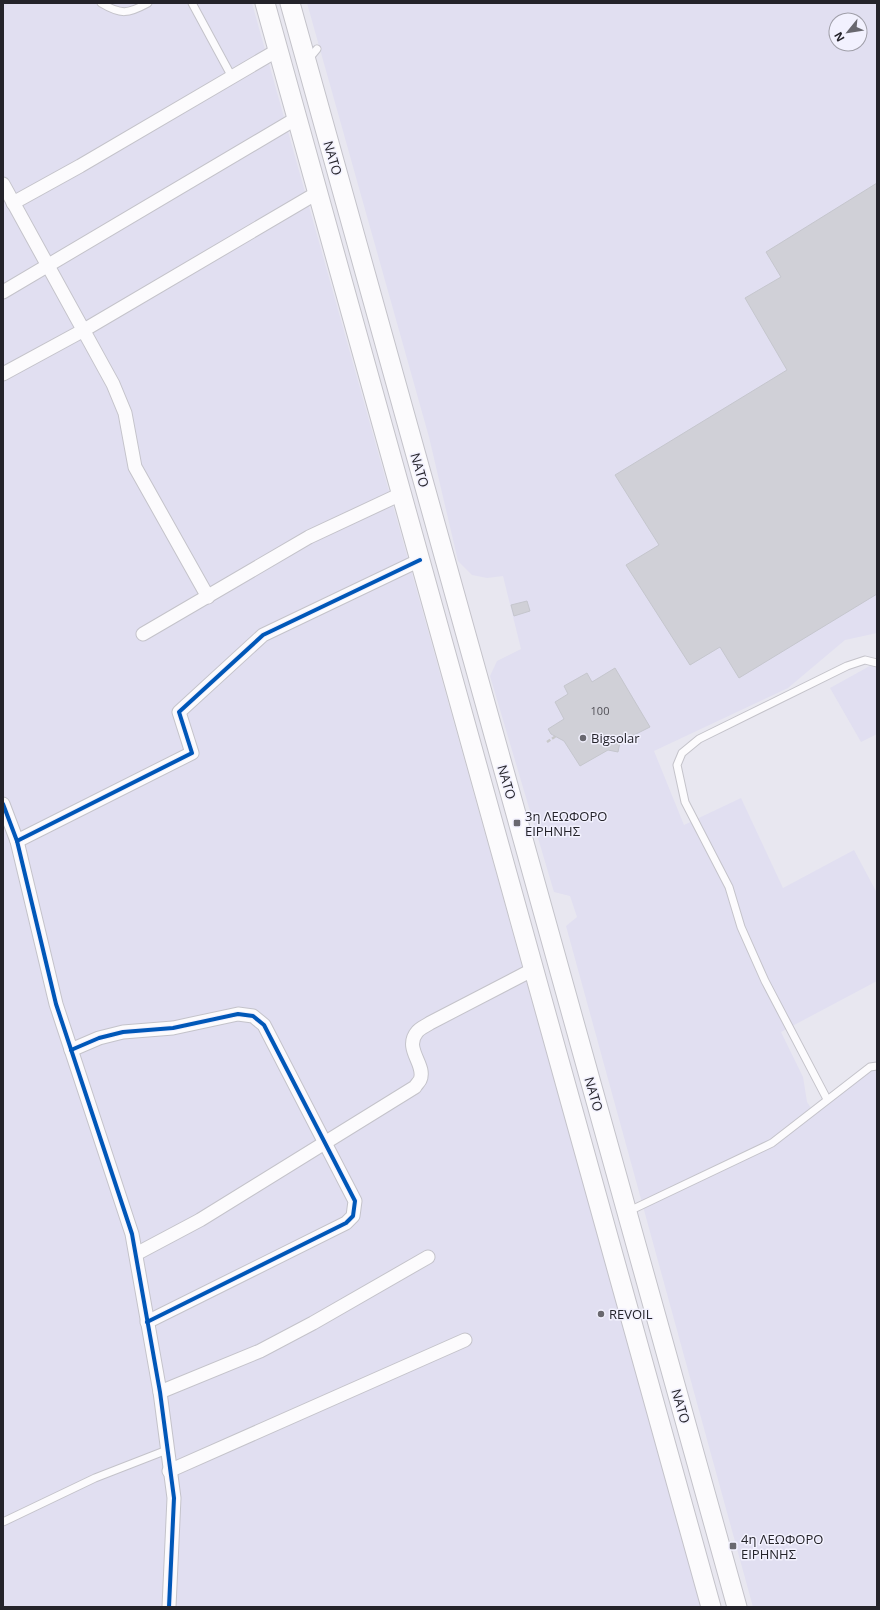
<svg xmlns="http://www.w3.org/2000/svg" width="880" height="1610" font-family="'Open Sans',sans-serif">
<rect width="100%" height="100%" fill="#e8e7f0"/>
<g fill="#e1dff1" fill-rule="evenodd">
<path d="M 3,3 L 252,3 L 702,1607 L 3,1607 Z"/>
<path d="M 307,3 L 877,3 L 877,633 L 845,640 L 788,688 L 654,751 L 684,825 L 741,798 L 783,888 L 854,850 L 877,893 L 877,981 L 781,1032 L 803,1077 L 807,1102 L 815,1114 L 877,1066 L 877,1607 L 753,1607 L 566,926 L 577,917 L 570,896 L 554,892 L 490,676 L 497,661 L 521,649 L 503,576 L 487,578 L 472,575 L 458,561 L 429,437 ZM 836,20 L 860,20 L 860,44 L 836,44 Z"/>
<path d="M 877,662 L 877,734 L 861,742 L 830,688 Z"/>
</g>
<g fill="#d0d0d7" stroke="#c5c6cd">
<path d="M 877,183 L 877,594 L 739,678 L 720,647 L 690,665 L 626,565 L 659,545 L 615,475 L 787,370 L 745,298 L 781,277 L 766,252 Z"/>
<path d="M 527,601 L 530,611 L 514,616 L 511,605 Z"/>
<path d="M 615,668 L 650,727 L 620,742 L 618,752 L 608,750 L 580,766 L 564,741 L 551,734 L 548,729 L 564,719 L 555,702 L 568,694 L 564,686 L 587,673 L 592,682 Z"/>
</g>
<g fill="none" stroke-linecap="round" stroke-linejoin="round">
<g stroke="#c4c3ca" stroke-width="9">
<g id="lane">
<path d="M 101,3 C 121,15 128,14 148,3"/>
<path d="M 192,3 L 232,77"/>
<path d="M 307,61 L 317,49"/>
<path d="M 827,1099 L 765,981 L 741,927 L 729,887 L 685,802 L 677,765 L 682,753 L 699,739 L 847,666 L 865,660 L 877,663"/>
<path d="M 627,1212 L 772,1143 L 870,1067 L 877,1066"/>
<path d="M 3,1522 L 95,1478 L 167,1450"/>
</g>
</g>
<g stroke="#c4c3ca" stroke-width="15">
<g id="street">
<path d="M 3,184 L 113,384 L 125,413 L 135,467 L 208,597"/>
<path d="M 13,203 L 80,166 L 278,50"/>
<path d="M 3,292 L 297,118"/>
<path d="M 3,374 L 84,330 L 317,193"/>
<path d="M 143,634 L 309,537 L 401,494"/>
<path d="M 3,804 L 17,841 L 56,1004 L 132,1234 L 160,1392 L 174,1498 L 169,1607"/>
<path d="M 17,841 L 192,753 L 179,712 L 263,635 L 420,560"/>
<path d="M 71,1050 L 99,1038 L 123,1032 L 173,1028 L 238,1014 L 253,1016 L 264,1025 L 355,1201 L 353,1216 L 346,1223 L 147,1322"/>
<path d="M 136,1254 L 200,1220 L 415,1087 C 416,1085 419,1082 420,1080 C 427,1065 403,1049 417,1032 C 420,1028 426,1026 430,1023 L 534,969"/>
<path d="M 160,1392 L 260,1351 L 313,1323 L 428,1257"/>
<path d="M 169,1471 L 465,1340"/>
</g>
</g>
<g stroke="#c4c3ca" stroke-width="21">
<g id="secondary">
<path d="M 265,3 L 711,1607"/>
<path d="M 290,3 L 737,1607"/>
</g>
</g>
<path stroke="#c8c8ca" stroke-width="2.5" stroke-dasharray="4 2" stroke-linecap="butt" d="M 547,742 L 556,736"/>
<use href="#lane" stroke="#fcfbfd" stroke-width="7"/>
<use href="#street" stroke="#fcfbfd" stroke-width="13"/>
<use href="#secondary" stroke="#fcfbfd" stroke-width="19"/>
<g stroke="#f2f1fe" stroke-width="6">
<g id="cycleway">
<path d="M 3,804 L 17,841 L 56,1004 L 132,1234 L 160,1392 L 174,1498 L 169,1607"/>
<path d="M 17,841 L 192,753 L 179,712 L 263,635 L 420,560"/>
<path d="M 71,1050 L 99,1038 L 123,1032 L 173,1028 L 238,1014 L 253,1016 L 264,1025 L 355,1201 L 353,1216 L 346,1223 L 147,1322"/>
</g>
</g>
<use href="#cycleway" stroke="#0057b8" stroke-width="4"/>
</g>
<g fill="#69686f" stroke="#f2f1fe" stroke-width="1.5">
<circle cx="583" cy="738" r="4"/>
<rect x="513" y="819" width="8" height="8" rx="2"/>
<circle cx="601" cy="1314" r="4"/>
<rect x="729" y="1542" width="8" height="8" rx="2"/>
</g>
<g text-anchor="middle" stroke-width="3" stroke-linejoin="round" paint-order="stroke">
<g font-size="11" fill="#504f56">
<text x="600" y="715">100</text>
</g>
<g font-size="13" fill="#24232a" stroke="#f2f1fe">
<text transform="translate(333 158) rotate(74)" y="5">ΝΑΤΟ</text>
<text transform="translate(420 470) rotate(74)" y="5">ΝΑΤΟ</text>
<text transform="translate(507 782) rotate(74)" y="5">ΝΑΤΟ</text>
<text transform="translate(594 1094) rotate(74)" y="5">ΝΑΤΟ</text>
<text transform="translate(681 1406) rotate(74)" y="5">ΝΑΤΟ</text>
</g>
<g font-size="13" fill="#24232a" stroke="#f2f1fe" text-anchor="start">
<text x="591" y="743">Bigsolar</text>
<text x="525" y="821">3η ΛΕΩΦΟΡΟ<tspan x="525" dy="15">ΕΙΡΗΝΗΣ</tspan></text>
<text x="609" y="1319">REVOIL</text>
<text x="741" y="1544">4η ΛΕΩΦΟΡΟ<tspan x="741" dy="15">ΕΙΡΗΝΗΣ</tspan></text>
</g>
</g>
<rect width="880" height="1610" fill="none" stroke="#24232a" stroke-width="8"/>
<g transform="translate(848 32) rotate(240)"><circle r="19" fill="#f2f1fe" stroke="#a09fa9"/>
<path d="M0-3L7 15L0 10L-7 15Z" fill="#69686f"/>
<text y="-6" font-size="11" font-weight="bold" text-anchor="middle" fill="#24232a">N</text>
</g>
</svg>
